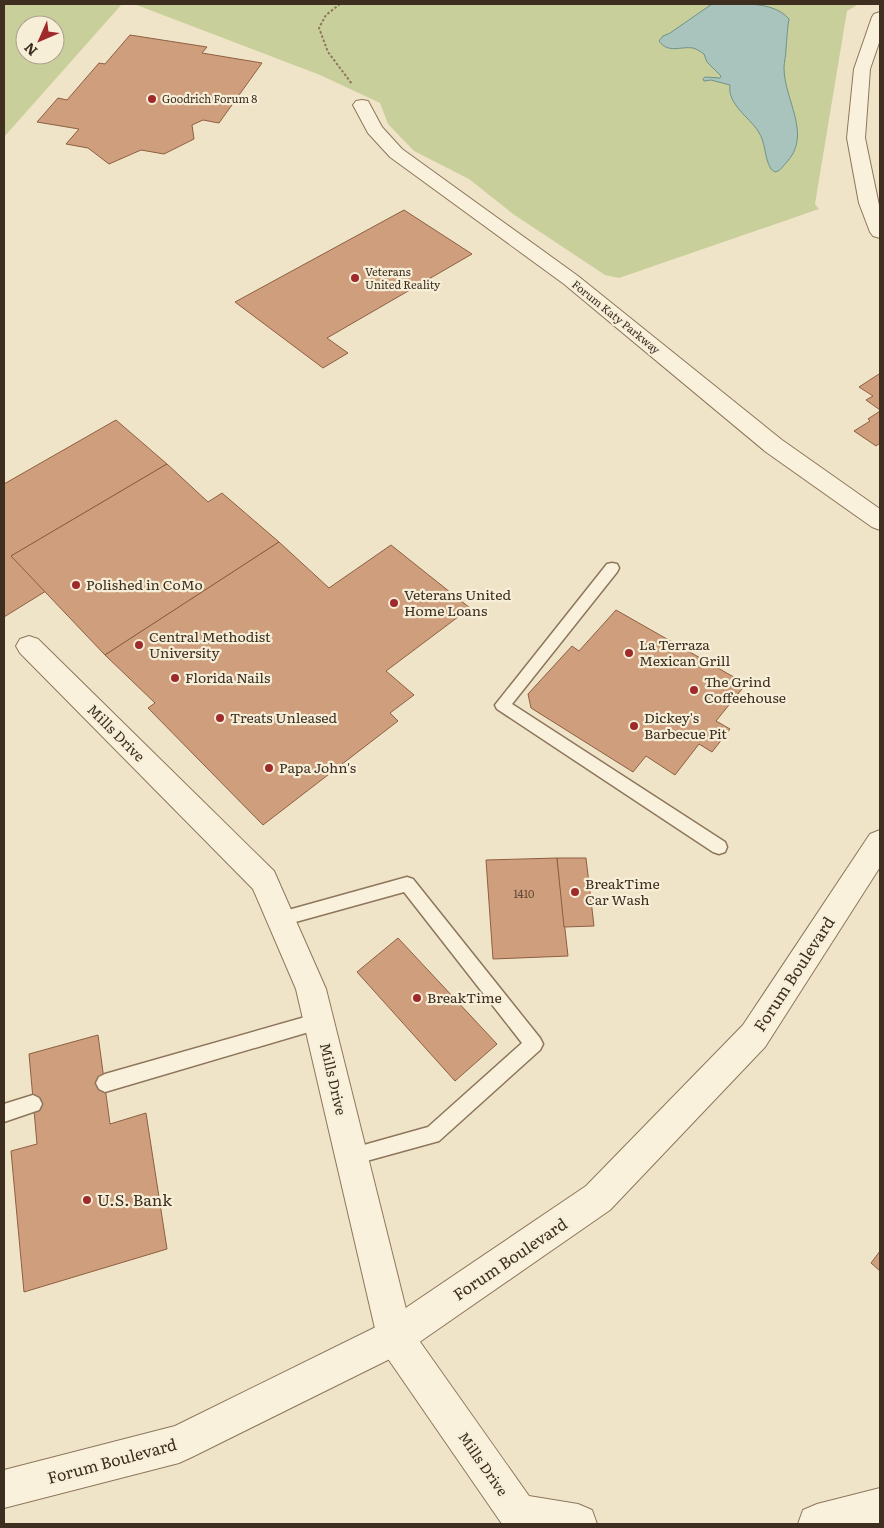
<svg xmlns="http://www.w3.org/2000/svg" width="884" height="1528" font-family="Literata,serif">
<rect width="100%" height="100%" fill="#f0e4c8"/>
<g fill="#c9cf9b" fill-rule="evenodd">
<path d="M 4,4 L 122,4 L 4,137 ZM 25,25 L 55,25 L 55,55 L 25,55 Z"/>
<path d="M 134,4 L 859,4 L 847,11 L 815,204 L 819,209 L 619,278 L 605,275 L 513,214 L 469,179 L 414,151 L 388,124 L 380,103 L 320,75 Z"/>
</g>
<path fill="#a9c4bc" stroke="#6f938a" d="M 712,4 C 737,4 773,0 789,19 C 787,30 787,39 786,49 C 786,56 784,62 784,68 C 784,100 813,135 786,163 C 781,168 782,170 775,172 L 771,169 C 764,158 766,142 758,131 C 749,117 727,104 730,85 L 711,80 L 704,81 L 703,79 L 705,77 L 720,78 L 721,76 L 707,62 L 704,54 C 701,52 697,49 693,48 C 681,46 668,54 659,41 L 663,36 L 670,33 Z"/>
<g fill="#cf9f7d" stroke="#8d5f41">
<path d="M 130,35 L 207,47 L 202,53 L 262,63 L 219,123 L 203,120 L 192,125 L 194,139 L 164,154 L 141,150 L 109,164 L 88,148 L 66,144 L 79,129 L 37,122 L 58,98 L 67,100 L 99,63 L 105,64 Z"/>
<path d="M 404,210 L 472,254 L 327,338 L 348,353 L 323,368 L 235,302 Z"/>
<path d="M 879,374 L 880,374 L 880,410 L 866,400 L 873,396 L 859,387 Z"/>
<path d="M 880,411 L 880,443 L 876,446 L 854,431 L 870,421 L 868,419 Z"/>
<path d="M 116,420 L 167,464 L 11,556 L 46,591 L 4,617 L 4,484 Z"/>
<path d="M 167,464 L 208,502 L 222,493 L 279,542 L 105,655 L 11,556 Z"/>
<path d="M 279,542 L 329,588 L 391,545 L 470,608 L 386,671 L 414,695 L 390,713 L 398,721 L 263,825 L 148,708 L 155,703 L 105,655 Z"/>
<path d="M 616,610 L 746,684 L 716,721 L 730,729 L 712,752 L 699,744 L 675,775 L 646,756 L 633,772 L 531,708 L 528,694 L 572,646 L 579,651 Z"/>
<path d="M 557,858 L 568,956 L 493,959 L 486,860 Z"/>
<path d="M 557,858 L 586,858 L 594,926 L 564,927 Z"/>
<path d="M 398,938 L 497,1044 L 455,1081 L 357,972 Z"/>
<path d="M 98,1035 L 110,1124 L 146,1113 L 167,1249 L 24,1292 L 11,1151 L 37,1144 L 29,1054 Z"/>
<path d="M 880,1251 L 880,1271 L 871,1263 Z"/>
</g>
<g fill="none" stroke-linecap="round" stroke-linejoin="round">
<g stroke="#8d765c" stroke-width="3">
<g id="service">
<path d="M 612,563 L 617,564 L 619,568 L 617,572 L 512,704 L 725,842 L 727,847 L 725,852 L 719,854 L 713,852 L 497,709 L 495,705 L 607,564 Z"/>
<path d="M 407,877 L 413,879 L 540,1038 L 543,1044 L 540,1050 L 439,1141 L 352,1165 L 346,1162 L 343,1156 L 346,1150 L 428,1127 L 522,1043 L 404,892 L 281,926 L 275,924 L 273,919 L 275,914 L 281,912 Z"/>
<path d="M 319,1013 L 325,1015 L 328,1021 L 325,1027 L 319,1029 L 105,1092 L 99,1089 L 96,1083 L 99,1077 L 105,1074 Z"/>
<path d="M 33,1095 L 39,1098 L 42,1104 L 39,1110 L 4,1122 L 4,1104 Z"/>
</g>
</g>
<g stroke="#8d765c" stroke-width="2">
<g id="minor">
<path d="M 880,12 L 880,40 L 870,69 L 865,138 L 880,210 L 880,238 L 873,236 L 870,232 L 859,203 L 847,138 L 854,69 L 872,17 L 874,14 Z"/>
<path d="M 362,100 L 368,101 L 382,127 L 402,149 L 578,276 L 782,440 L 880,509 L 880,530 L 872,527 L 766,452 L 564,284 L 390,157 L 368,133 L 353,105 L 356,101 Z"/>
<path d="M 29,636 L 38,639 L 274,871 L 326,989 L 411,1329 L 529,1496 L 578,1504 L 592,1510 L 597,1524 L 502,1524 L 382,1350 L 377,1337 L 296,989 L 253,889 L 20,653 L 16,646 L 20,639 Z"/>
<path d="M 880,1488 L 880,1524 L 798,1524 L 803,1510 L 817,1504 Z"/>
</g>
</g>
<g stroke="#8d765c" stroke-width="2">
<path id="tertiary" d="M 880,830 L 880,867 L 765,1047 L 610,1210 L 408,1350 L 192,1457 L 179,1463 L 4,1508 L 4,1470 L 175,1426 L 382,1324 L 586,1186 L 743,1025 L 870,834 Z"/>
</g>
<path stroke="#8d765c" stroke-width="2" stroke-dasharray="2.5 2" stroke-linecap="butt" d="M 340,4 L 326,15 L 319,28 L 328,52 L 352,84"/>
<use href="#service" fill="#faf1dc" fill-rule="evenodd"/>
<use href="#minor" fill="#faf1dc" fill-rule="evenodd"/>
<use href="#tertiary" fill="#faf1dc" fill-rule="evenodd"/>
</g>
<g fill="#9e2a2b" stroke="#f7eed8" stroke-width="2">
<circle cx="152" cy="99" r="5"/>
<circle cx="355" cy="278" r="5"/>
<circle cx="76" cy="585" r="5"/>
<circle cx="394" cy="603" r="5"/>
<circle cx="139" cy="645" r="5"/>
<circle cx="629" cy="653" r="5"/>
<circle cx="175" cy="678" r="5"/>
<circle cx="694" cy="690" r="5"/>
<circle cx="220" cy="718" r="5"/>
<circle cx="634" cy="726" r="5"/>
<circle cx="269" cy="768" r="5"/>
<circle cx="575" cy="892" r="5"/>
<circle cx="417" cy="998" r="5"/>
<circle cx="87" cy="1200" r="5"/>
</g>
<g text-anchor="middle" stroke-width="4.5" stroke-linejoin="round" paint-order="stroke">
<g font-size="11" fill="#3d2e20" stroke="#f7eed8" text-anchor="start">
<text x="162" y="103">Goodrich Forum 8</text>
<text x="365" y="276">Veterans<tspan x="365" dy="13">United Reality</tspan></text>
</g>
<g font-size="11" fill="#3d2e20" stroke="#f7eed8">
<text transform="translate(616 317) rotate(39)" y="4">Forum Katy Parkway</text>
</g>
<g font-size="11" fill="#624a37">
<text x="524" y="898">1410</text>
</g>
<g font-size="14" fill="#3d2e20" stroke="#f7eed8" text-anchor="start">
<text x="86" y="590">Polished in CoMo</text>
<text x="404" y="600">Veterans United<tspan x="404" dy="16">Home Loans</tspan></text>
<text x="149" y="642">Central Methodist<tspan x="149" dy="16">University</tspan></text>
<text x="639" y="650">La Terraza<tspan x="639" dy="16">Mexican Grill</tspan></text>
<text x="185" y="683">Florida Nails</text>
<text x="704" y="687">The Grind<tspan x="704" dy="16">Coffeehouse</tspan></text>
<text x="230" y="723">Treats Unleased</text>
<text x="644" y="723">Dickey's<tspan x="644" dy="16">Barbecue Pit</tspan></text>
<text x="279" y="773">Papa John's</text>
<text x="585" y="889">BreakTime<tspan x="585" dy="16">Car Wash</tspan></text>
<text x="427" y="1003">BreakTime</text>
</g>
<g font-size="14" fill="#3d2e20" stroke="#f7eed8">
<text transform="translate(116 733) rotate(45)" y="5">Mills Drive</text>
<text transform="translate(333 1079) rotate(77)" y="5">Mills Drive</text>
<text transform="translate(483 1464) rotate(55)" y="5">Mills Drive</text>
</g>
<g font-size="16" fill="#3d2e20" stroke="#f7eed8">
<text transform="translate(794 974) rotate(-57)" y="6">Forum Boulevard</text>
<text transform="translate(510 1259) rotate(-34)" y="6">Forum Boulevard</text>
<text transform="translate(112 1461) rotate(-15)" y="6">Forum Boulevard</text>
</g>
<g font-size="16" fill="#3d2e20" stroke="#f7eed8" text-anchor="start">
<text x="97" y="1206">U.S. Bank</text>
</g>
</g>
<rect width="884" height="1528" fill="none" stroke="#3d2e20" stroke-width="10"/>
<g transform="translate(40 40) rotate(225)"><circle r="24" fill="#f7eed8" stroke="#ada18e"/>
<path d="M0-4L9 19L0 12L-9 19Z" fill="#9e2a2b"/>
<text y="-8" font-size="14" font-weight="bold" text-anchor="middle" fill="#3d2e20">N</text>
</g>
</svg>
